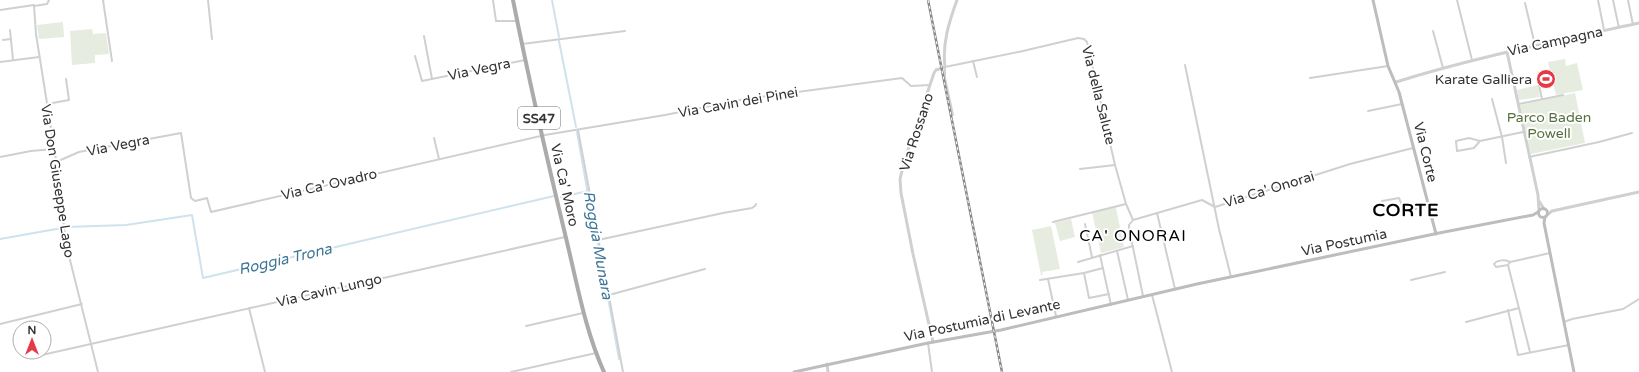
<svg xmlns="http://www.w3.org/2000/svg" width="1639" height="372" font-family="'Varela Round',sans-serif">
<rect width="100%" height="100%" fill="#fff"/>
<g fill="#e6ecdf">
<path d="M 63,22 L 64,37 L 39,39 L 37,25 Z"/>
<path d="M 92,29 L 93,34 L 106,33 L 109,54 L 95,55 L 95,63 L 72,65 L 70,31 Z"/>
<path d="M 1565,59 L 1566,66 L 1577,63 L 1583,90 L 1556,95 L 1548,62 Z"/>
<path d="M 1538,85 L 1540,97 L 1519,100 L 1517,90 Z"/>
<path d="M 1575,93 L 1585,143 L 1531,154 L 1520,105 Z"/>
<path d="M 1117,206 L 1116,208 L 1124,247 L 1101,253 L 1092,212 Z"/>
<path d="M 1071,219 L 1075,237 L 1060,241 L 1055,223 Z"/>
<path d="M 1051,226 L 1060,269 L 1042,272 L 1043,275 L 1041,275 L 1032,230 Z"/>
</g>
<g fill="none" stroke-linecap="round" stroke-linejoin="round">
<g stroke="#cfe2ee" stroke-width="2">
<path d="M 552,0 L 559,37"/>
<path d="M 559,41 L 576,127"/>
<path d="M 577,132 L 594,228 L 600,252"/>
<path d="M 561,197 L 588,191"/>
<path d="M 66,227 L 126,225 L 192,215 L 203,278 L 554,196"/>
<path d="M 0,239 L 62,228"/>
<path d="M 605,280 L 619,359"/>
</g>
<g stroke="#d0d0d0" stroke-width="2">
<path d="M 49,0 L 47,4 L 34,6 L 36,34 L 58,173 L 66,244 L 98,372"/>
<path d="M 103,0 L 112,61"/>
<path d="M 208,0 L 212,39"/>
<path d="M 493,0 L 496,21 L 516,21"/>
<path d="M 1457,0 L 1472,60"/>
<path d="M 1598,0 L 1604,30"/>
<path d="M 1613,0 L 1619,28"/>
<path d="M 1628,0 L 1633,25"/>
<path d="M 1525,3 L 1535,45"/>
<path d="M 0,10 L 34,5"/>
<path d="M 10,30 L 13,60"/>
<path d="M 1433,31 L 1443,68"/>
<path d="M 424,36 L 432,79"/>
<path d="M 3,40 L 11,39"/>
<path d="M 522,44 L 625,31"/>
<path d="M 415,56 L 422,81 L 525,60"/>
<path d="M 973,61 L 977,77"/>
<path d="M 0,62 L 39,57"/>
<path d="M 1185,65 L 1219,229 L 1231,277"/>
<path d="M 1310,78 L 1388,66"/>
<path d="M 1538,80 L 1542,99"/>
<path d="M 1492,99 L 1502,137 L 1506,163"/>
<path d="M 47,104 L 69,100 L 66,79"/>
<path d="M 1519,104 L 1563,95"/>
<path d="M 1368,111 L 1402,104"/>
<path d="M 953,115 L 945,78 L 945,67 L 1023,51 L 1078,38 L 1084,39 L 1087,42 L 1115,165 L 1126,204 L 1133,220"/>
<path d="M 578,130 L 623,372"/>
<path d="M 434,138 L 439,159"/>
<path d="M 1480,141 L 1474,148 L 1457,151 L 1456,141 L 1469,138 L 1480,141 L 1523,132"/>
<path d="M 0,157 L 31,151 L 54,149"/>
<path d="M 1529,157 L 1599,142 L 1632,133"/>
<path d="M 56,162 L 79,152 L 181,133 L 191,198 L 195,201 L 207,198 L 211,212 L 545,135 L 665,115 L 745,99 L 902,78 L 911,86 L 930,85"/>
<path d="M 1080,169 L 1115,165"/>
<path d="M 1382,201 L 1399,198 L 1404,210 L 1406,211 L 1429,206"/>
<path d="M 1157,213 L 1175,289"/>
<path d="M 1053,222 L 1126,204"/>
<path d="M 1085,224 L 1092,257"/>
<path d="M 598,240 L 723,213 L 752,208 L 755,206 L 756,204"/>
<path d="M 1117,251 L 1128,300"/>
<path d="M 1100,255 L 1111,305"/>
<path d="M 1078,262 L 1133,246"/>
<path d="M 1510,262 L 1550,253"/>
<path d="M 1508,265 L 1496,267 L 1494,264 C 1497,260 1506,259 1510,262 L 1508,265 L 1530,352"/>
<path d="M 1103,268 L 1084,273 L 1089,298 L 1109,294"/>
<path d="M 1048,279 L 1056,316"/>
<path d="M 1040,280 L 1084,273"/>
<path d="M 1411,280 L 1445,272"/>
<path d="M 609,295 L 705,269"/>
<path d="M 1152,295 L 1172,372"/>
<path d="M 1143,296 L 1129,228 L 1129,225 L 1133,220 L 1202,200 L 1215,207 L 1350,164 L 1413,148"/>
<path d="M 249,308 L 265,372"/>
<path d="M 1508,310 L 1518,355 L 1569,345"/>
<path d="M 1466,322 L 1519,308"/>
<path d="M 1564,322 L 1572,319 L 1623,309 L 1639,299"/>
<path d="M 0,324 L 82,304"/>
<path d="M 526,326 L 583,313"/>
<path d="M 928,343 L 932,372"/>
<path d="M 42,355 L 565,237"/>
<path d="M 511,372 L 596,353"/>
</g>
<g stroke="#d0d0d0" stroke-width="3">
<path d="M 1507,52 L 1538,195 L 1539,211"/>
<path d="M 1396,82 C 1476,57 1557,41 1639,23"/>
<path d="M 1539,201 L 1544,209"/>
<path d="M 1547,215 L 1552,211 L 1639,192"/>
<path d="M 933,342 L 913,254 L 901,193 L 900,179 L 905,159 L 934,73 L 936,70 L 945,67 C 942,44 949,22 957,0"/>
<path d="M 827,364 L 828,372"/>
</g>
<g stroke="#bdbdbd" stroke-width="3">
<path d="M 1373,0 L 1388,66 L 1399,92 L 1436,234"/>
<circle cx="1543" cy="213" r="4.5"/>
<path d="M 1545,217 L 1544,223 L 1574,372"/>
<path d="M 794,372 L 928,343 L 1001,330 L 1197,284 L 1439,233 L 1533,215 L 1538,212"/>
</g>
<path stroke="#ababab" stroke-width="4" d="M 513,0 C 529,80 547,159 566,238 C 577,283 585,330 604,372"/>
<g stroke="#888" stroke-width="2.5">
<path id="rail" d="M 928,0 L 1002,372"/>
</g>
<use href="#rail" stroke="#fff" stroke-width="1" stroke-dasharray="3" stroke-linecap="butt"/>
</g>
<defs>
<g id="stadium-disc" transform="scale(1)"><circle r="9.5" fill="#e63946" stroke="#fff"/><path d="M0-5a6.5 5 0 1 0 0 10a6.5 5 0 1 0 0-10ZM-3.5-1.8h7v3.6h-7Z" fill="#fff"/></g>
</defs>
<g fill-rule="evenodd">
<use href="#stadium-disc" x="1546" y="79"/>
</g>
<g text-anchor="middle" stroke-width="4" stroke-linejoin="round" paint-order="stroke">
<rect fill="#fff" stroke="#707070" stroke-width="1" x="518" y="107" width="42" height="22" rx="3"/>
<g font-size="13" font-weight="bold" fill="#333">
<text x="539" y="123">SS47</text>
</g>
<g font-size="14" fill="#333" stroke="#fff">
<text transform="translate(1555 41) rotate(-12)" y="5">Via Campagna</text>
<text transform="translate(479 69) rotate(-12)" y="5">Via Vegra</text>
<text transform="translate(1099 95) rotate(76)" y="5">Via della Salute</text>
<text transform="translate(738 102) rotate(-10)" y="5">Via Cavin dei Pinei</text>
<text transform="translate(916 132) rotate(-72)" y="5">Via Rossano</text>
<text transform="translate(118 145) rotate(-11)" y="5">Via Vegra</text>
<text transform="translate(1426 152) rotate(76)" y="5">Via Corte</text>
<text transform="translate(58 181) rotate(81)" y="5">Via Don Giuseppe Lago</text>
<text transform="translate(329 184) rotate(-13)" y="5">Via Ca' Ovadro</text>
<text transform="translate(565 185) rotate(77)" y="5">Via Ca' Moro</text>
<text transform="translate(1269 189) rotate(-17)" y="5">Via Ca' Onorai</text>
<text transform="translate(1344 242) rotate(-12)" y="5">Via Postumia</text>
<text transform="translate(329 290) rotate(-13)" y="5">Via Cavin Lungo</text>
<text transform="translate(982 320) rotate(-12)" y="5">Via Postumia di Levante</text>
</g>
<g font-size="14" fill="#333" stroke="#fff" text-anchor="end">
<text x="1532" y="84">Karate Galliera</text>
</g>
<g font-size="14" fill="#56703f" stroke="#fff">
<text x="1549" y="122">Parco Baden<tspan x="1549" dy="16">Powell</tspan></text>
</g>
<g font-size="15" font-style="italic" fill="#3f7597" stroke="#fff">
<text transform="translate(598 245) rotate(80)" y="5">Roggia Munara</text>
<text transform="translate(285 259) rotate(-13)" y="5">Roggia Trona</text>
</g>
<g font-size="16" letter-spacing="1" fill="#000" stroke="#fff">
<text x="1133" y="241">CA' ONORAI</text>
</g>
<g font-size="18" font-weight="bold" letter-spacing="1" fill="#000" stroke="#fff">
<text x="1406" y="216">CORTE</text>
</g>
</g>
<g transform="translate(32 340)"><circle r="19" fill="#ffffff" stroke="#adadad"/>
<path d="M0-3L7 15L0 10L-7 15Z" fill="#e63946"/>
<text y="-6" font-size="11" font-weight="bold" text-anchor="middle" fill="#333333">N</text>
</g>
</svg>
